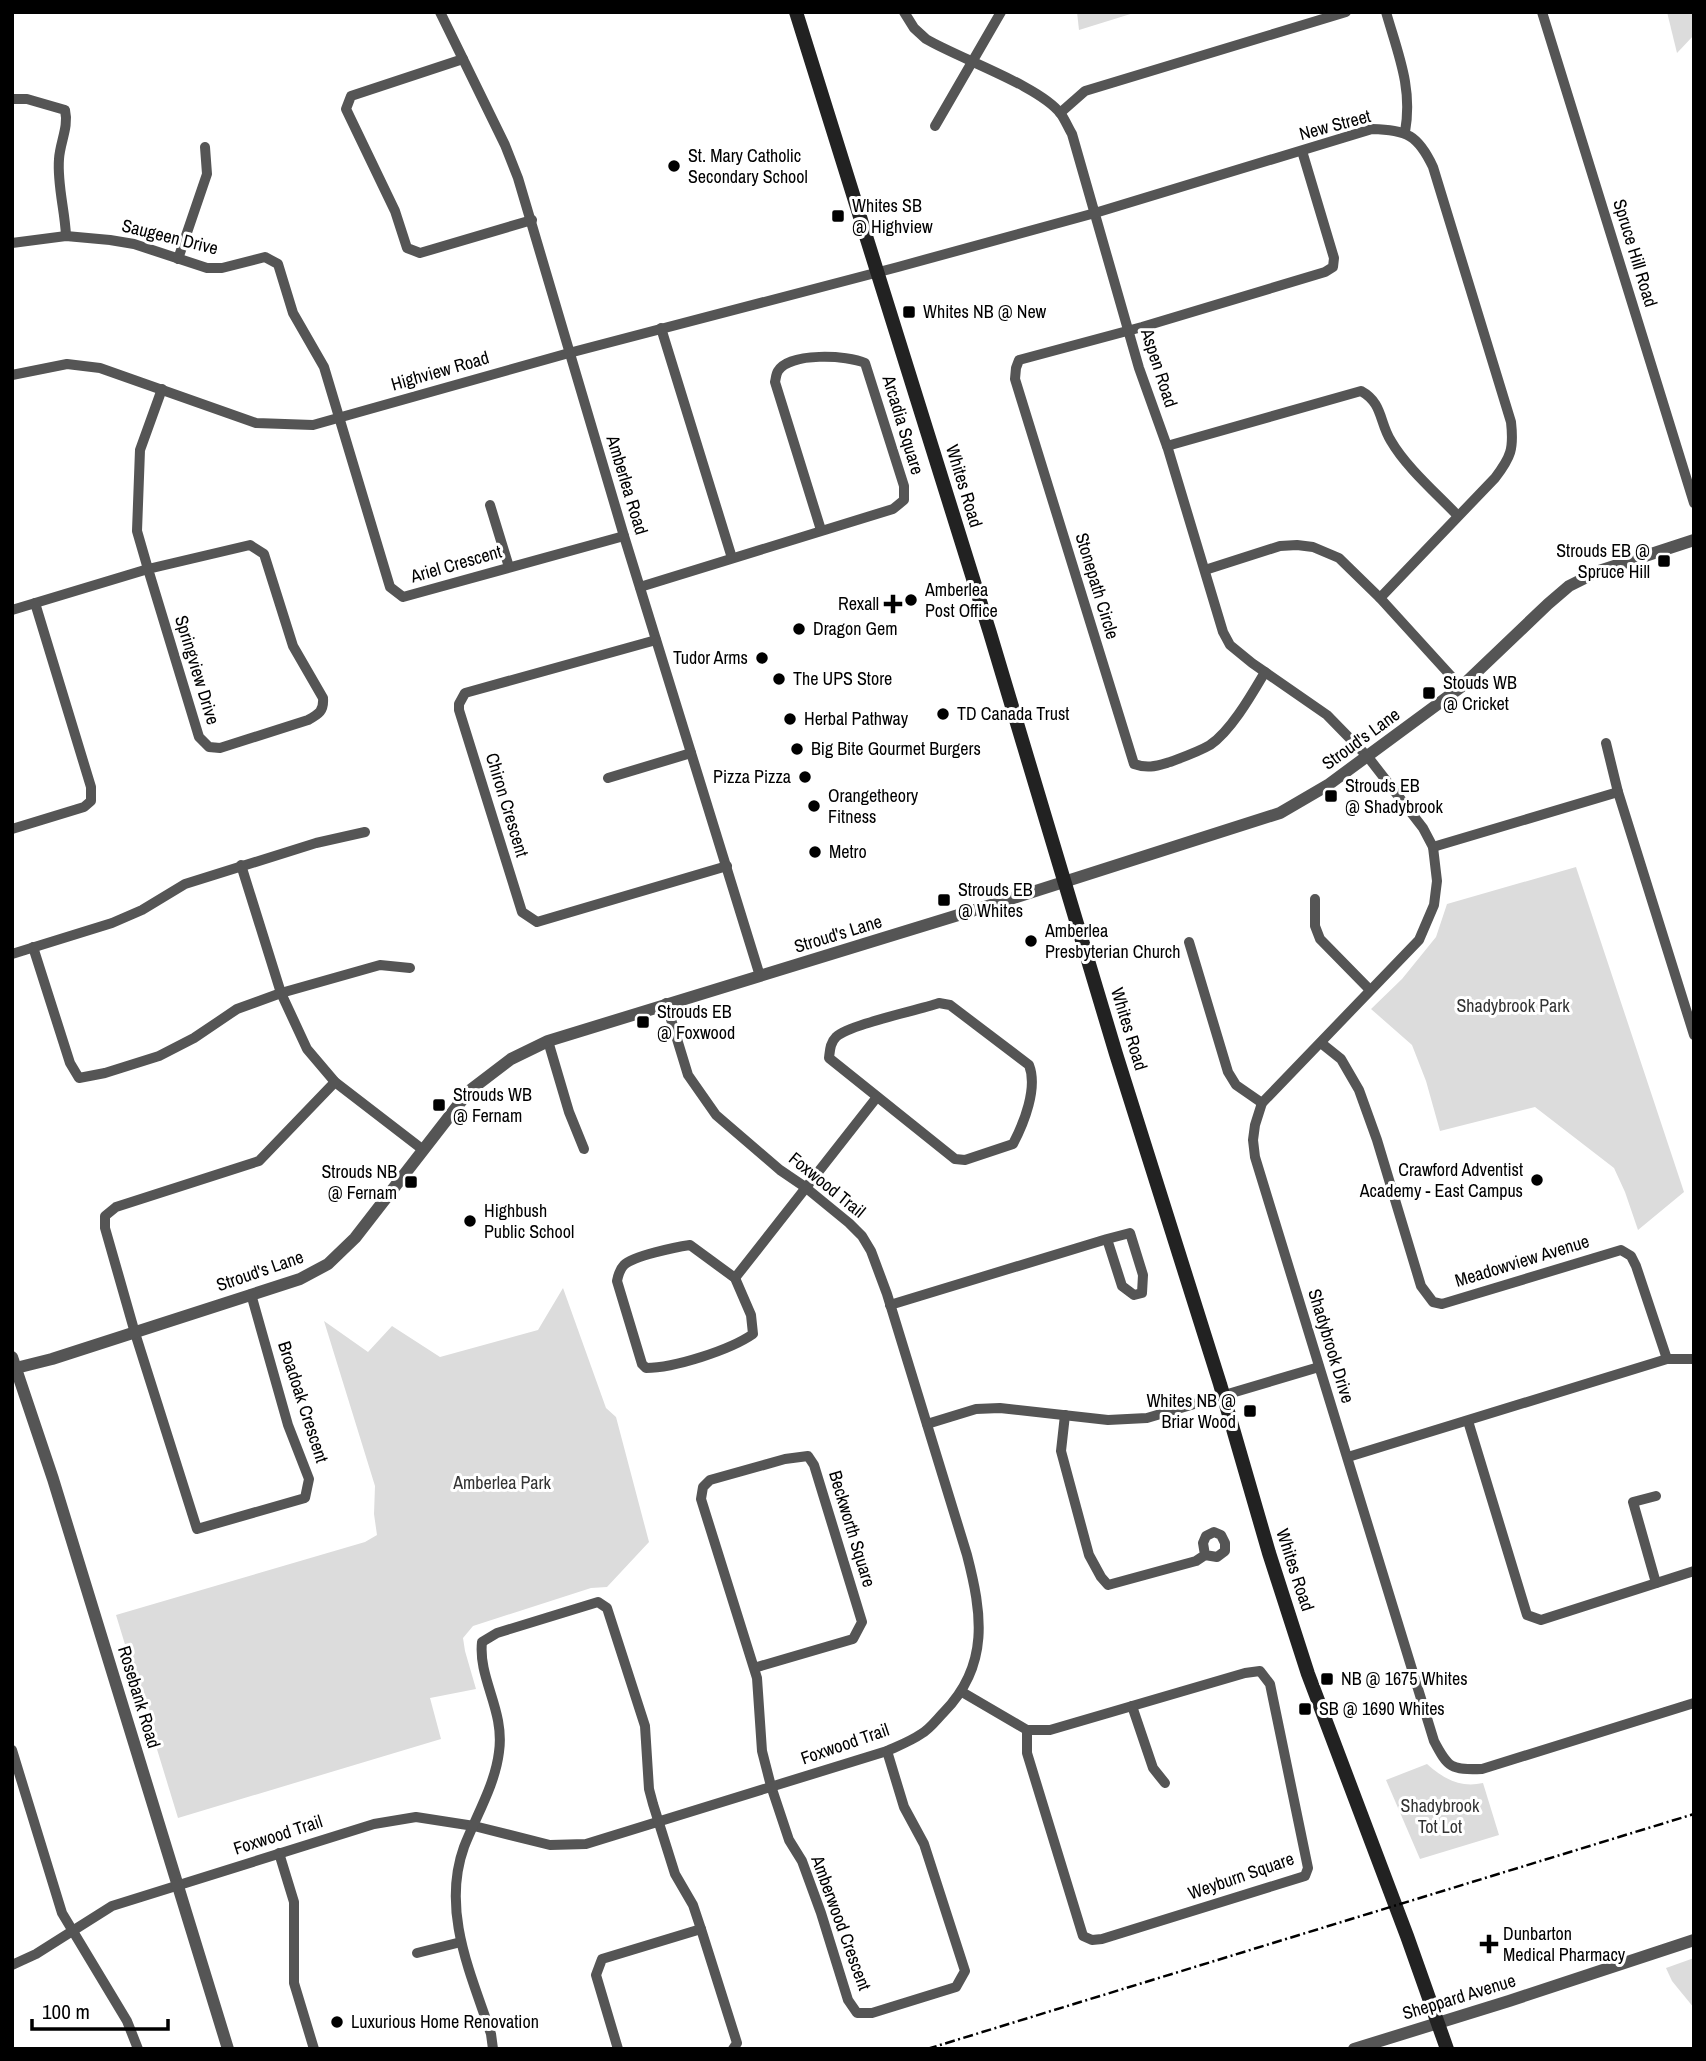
<svg xmlns="http://www.w3.org/2000/svg" width="1706" height="2061" font-family="'Archivo Narrow',sans-serif">
<rect width="100%" height="100%" fill="#fff"/>
<g fill="#dcdcdc">
<path d="M 1077,12 L 1137,12 L 1079,30 Z"/>
<path d="M 1667,12 L 1694,12 L 1694,35 L 1677,53 Z"/>
<path d="M 1576,867 L 1684,1192 L 1638,1230 L 1625,1192 L 1614,1168 L 1535,1107 L 1440,1131 L 1426,1081 L 1412,1045 L 1371,1009 L 1402,979 L 1436,937 L 1447,904 Z"/>
<path d="M 563,1288 L 606,1408 L 616,1417 L 649,1542 L 607,1587 L 591,1588 L 473,1626 L 463,1638 L 465,1651 L 476,1689 L 430,1698 L 441,1739 L 178,1818 L 116,1615 L 365,1542 L 377,1535 L 374,1514 L 375,1486 L 324,1321 L 368,1352 L 392,1326 L 440,1357 L 538,1330 Z"/>
<path d="M 1427,1764 C 1444,1779 1460,1788 1483,1783 L 1499,1835 L 1420,1859 L 1386,1780 Z"/>
<path d="M 1694,1958 L 1694,2008 L 1672,1981 L 1666,1968 Z"/>
</g>
<g fill="none" stroke-linecap="round" stroke-linejoin="round">
<g stroke="#555" stroke-width="10">
<path d="M 440,12 L 505,145 L 518,178 L 624,536 L 760,976"/>
<path d="M 904,12 L 914,28 L 926,39 C 960,59 1040,86 1061,114 C 1065,120 1068,127 1072,134 L 1139,368 L 1168,449 L 1223,632 L 1230,645 L 1252,663 L 1327,715 L 1368,757 L 1423,828 L 1433,847 L 1437,881 L 1434,905 L 1419,940 L 1262,1103 L 1255,1125 L 1253,1140 L 1255,1157 L 1434,1741 C 1448,1768 1451,1770 1482,1769 L 1694,1703"/>
<path d="M 1386,12 C 1398,54 1413,88 1405,132"/>
<path d="M 1542,12 L 1694,503"/>
<path d="M 463,59 L 351,96 L 346,109 L 395,211 L 407,248 L 420,253 L 532,220"/>
<path d="M 12,99 L 27,99 L 65,110 C 69,127 60,142 59,159 C 57,185 65,210 66,236"/>
<path d="M 1060,113 L 1085,91 L 1346,12"/>
<path d="M 935,126 L 1001,12"/>
<path d="M 12,243 L 66,236 L 110,240 L 134,244 L 207,268 L 222,268 L 265,257 L 278,264 L 293,313 L 324,367 L 390,587 L 403,597 L 624,536"/>
<path d="M 178,259 L 207,174 L 205,147"/>
<path d="M 661,328 L 732,558"/>
<path d="M 12,375 L 67,364 L 100,368 L 256,423 L 313,425 L 569,353 L 898,267 L 1095,213 L 1372,129 C 1407,130 1418,135 1433,167 L 1511,422 C 1514,449 1511,457 1495,478 L 1380,598"/>
<path d="M 1167,446 L 1361,391 C 1383,403 1379,422 1391,441 C 1406,467 1436,493 1457,515"/>
<path d="M 490,505 L 509,567"/>
<path d="M 1205,570 L 1280,546 L 1297,545 L 1313,547 L 1339,558 L 1380,598 L 1461,687"/>
<path d="M 640,587 L 893,509 L 904,500 L 904,486 L 865,363 C 848,355 789,352 778,371 C 776,374 776,378 775,382 L 821,530"/>
<path d="M 12,610 L 148,569 L 250,545 L 264,554 L 293,646 L 323,698 C 324,711 319,714 308,720 L 220,748 L 209,747 L 199,737 L 148,569 L 137,531 L 140,450 L 162,389"/>
<path d="M 656,640 L 465,693 L 459,704 L 459,710 L 522,912 L 537,922 L 727,866"/>
<path d="M 1265,672 C 1252,694 1231,731 1210,745 C 1198,752 1183,757 1170,762 C 1156,766 1148,769 1134,764 L 1015,379 L 1016,368 L 1019,360 L 1142,327 L 1325,272 L 1333,267 L 1334,258 L 1302,151"/>
<path d="M 1606,743 L 1618,792 L 1694,1035"/>
<path d="M 608,778 L 691,753"/>
<path d="M 12,829 L 84,807 L 91,801 L 91,787 L 35,603"/>
<path d="M 1433,847 L 1618,792"/>
<path d="M 241,865 L 281,993 L 307,1049 L 335,1082 L 422,1149"/>
<path d="M 1315,899 L 1315,926 L 1320,939 L 1370,990"/>
<path d="M 1189,942 L 1228,1072 L 1236,1085 L 1262,1103"/>
<path d="M 33,947 L 70,1063 L 79,1078 L 105,1073 L 159,1056 L 194,1038 L 237,1009 L 281,993 L 380,965 L 410,968"/>
<path d="M 12,954 L 112,923 L 142,910 L 185,884 L 316,843 L 365,832"/>
<path d="M 939,1003 L 950,1005 L 1029,1065 C 1038,1088 1024,1123 1013,1144 L 965,1160 L 955,1159 L 829,1058 C 830,1050 830,1043 836,1037 C 851,1024 916,1011 939,1003 Z"/>
<path d="M 548,1041 L 569,1112 L 584,1149"/>
<path d="M 1321,1043 L 1341,1059 L 1359,1090 L 1377,1140 L 1421,1286 L 1433,1302 L 1442,1304 L 1621,1250 L 1631,1256 L 1636,1266 L 1667,1359"/>
<path d="M 690,1245 L 735,1278 L 751,1315 L 753,1334 C 730,1350 674,1368 646,1368 L 642,1364 L 617,1281 C 618,1276 620,1269 624,1265 C 633,1256 676,1247 690,1245 Z"/>
<path d="M 735,1278 L 877,1097"/>
<path d="M 251,1294 L 288,1425 L 309,1479 L 305,1498 L 197,1529 L 135,1333 L 105,1228 L 105,1216 L 116,1207 L 259,1161 L 335,1082"/>
<path d="M 890,1305 L 1107,1239 L 1130,1233 L 1143,1275 L 1142,1293 L 1134,1295 L 1122,1286 L 1107,1239"/>
<path d="M 1065,1415 L 1061,1451 L 1089,1555 L 1101,1577 L 1108,1585 L 1196,1561 L 1205,1555 L 1217,1557 L 1225,1551 L 1225,1543 L 1221,1535 L 1214,1532 L 1206,1536 L 1203,1543 L 1205,1555"/>
<path d="M 1468,1421 L 1527,1615 L 1541,1620 L 1694,1571"/>
<path d="M 927,1424 L 976,1409 L 1000,1408 L 1108,1420 L 1147,1418 L 1319,1367"/>
<path d="M 1348,1457 L 1667,1359 L 1694,1359"/>
<path d="M 1656,1496 L 1633,1502 L 1656,1583"/>
<path d="M 754,1668 L 853,1639 L 862,1622 L 814,1465 L 808,1456 L 785,1459 L 710,1480 L 703,1487 L 701,1499 L 757,1678 L 762,1751 L 771,1786 L 789,1840 L 802,1861 L 821,1913 L 848,2000 L 857,2013 L 872,2013 L 956,1987 L 965,1971 L 924,1844 L 904,1807 L 887,1751"/>
<path d="M 962,1692 L 1027,1730 L 1050,1730 L 1245,1673 L 1260,1671 L 1270,1684 L 1308,1868 L 1305,1876 L 1102,1939 L 1092,1940 L 1083,1936 L 1027,1753 L 1027,1730"/>
<path d="M 1132,1706 L 1153,1768 L 1165,1783"/>
<path d="M 12,1750 L 62,1913 L 127,2021 L 138,2049"/>
<path d="M 279,1853 L 294,1902 L 294,1983 L 314,2049"/>
<path d="M 417,1953 L 461,1942"/>
<path d="M 12,1965 L 36,1954 L 112,1906 L 374,1824 L 416,1817 L 474,1826 L 550,1845 L 586,1844 L 887,1751 C 898,1746 911,1741 921,1734 C 930,1729 937,1719 944,1712 C 990,1665 982,1613 967,1555 L 887,1294 L 871,1251 L 862,1236 L 849,1223 L 805,1187 L 780,1170 L 716,1115 L 688,1075 L 666,1003"/>
<path d="M 493,2049 L 491,2034 C 471,1974 441,1911 464,1847 C 476,1816 495,1785 499,1752 C 505,1710 478,1679 482,1642 L 497,1633 L 598,1602 L 607,1608 L 645,1726 L 649,1789 L 653,1804 L 675,1874 L 693,1905 L 701,1929"/>
<path d="M 618,2049 L 596,1975 L 602,1959 L 701,1929 L 737,2043 L 733,2049"/>
</g>
<g stroke="#555" stroke-width="12">
<path d="M 12,1357 L 53,1479 L 228,2049"/>
<path d="M 12,1369 L 52,1359 L 300,1279 L 328,1264 L 355,1238 L 469,1091 L 511,1059 L 548,1041 L 1004,901 L 1280,813 L 1328,785 L 1461,687 L 1548,604 L 1569,586 L 1599,571 L 1694,540"/>
<path d="M 1354,2049 L 1509,2001 L 1694,1940"/>
</g>
<path stroke="#222" stroke-width="14" d="M 796,12 L 990,633 L 1116,1054 L 1220,1384 L 1269,1553 L 1308,1674 L 1407,1936 L 1447,2049"/>
<path stroke="#000" stroke-width="2.5" stroke-dasharray="10 3.5 2 3.5" stroke-linecap="butt" d="M 927,2049 L 1694,1814"/>
</g>
<g fill="#000" stroke="#fff" stroke-width="2.5">
<circle cx="674" cy="166" r="7"/>
<rect x="831" y="209" width="14" height="14" rx="3.5"/>
<rect x="902" y="305" width="14" height="14" rx="3.5"/>
<rect x="1657" y="554" width="14" height="14" rx="3.5"/>
<circle cx="911" cy="600" r="7"/>
<path d="M889.5 593.5h7v7h7v7h-7v7h-7v-7h-7v-7h7z"/>
<circle cx="799" cy="629" r="7"/>
<circle cx="762" cy="658" r="7"/>
<circle cx="779" cy="679" r="7"/>
<rect x="1422" y="686" width="14" height="14" rx="3.5"/>
<circle cx="943" cy="714" r="7"/>
<circle cx="790" cy="719" r="7"/>
<circle cx="797" cy="749" r="7"/>
<circle cx="805" cy="777" r="7"/>
<rect x="1324" y="789" width="14" height="14" rx="3.5"/>
<circle cx="814" cy="806" r="7"/>
<circle cx="815" cy="852" r="7"/>
<rect x="937" y="893" width="14" height="14" rx="3.5"/>
<circle cx="1031" cy="941" r="7"/>
<rect x="636" y="1015" width="14" height="14" rx="3.5"/>
<rect x="432" y="1098" width="14" height="14" rx="3.5"/>
<circle cx="1537" cy="1180" r="7"/>
<rect x="404" y="1175" width="14" height="14" rx="3.5"/>
<circle cx="470" cy="1221" r="7"/>
<rect x="1243" y="1404" width="14" height="14" rx="3.5"/>
<rect x="1320" y="1672" width="14" height="14" rx="3.5"/>
<rect x="1298" y="1702" width="14" height="14" rx="3.5"/>
<path d="M1485.5 1933.5h7v7h7v7h-7v7h-7v-7h-7v-7h7z"/>
<circle cx="337" cy="2022" r="7"/>
</g>
<g text-anchor="middle" stroke-width="6" stroke-linejoin="round" paint-order="stroke">
<g font-size="18" fill="#000" stroke="#fff">
<text transform="translate(1335 125) rotate(-15)" y="6">New Street</text>
<text transform="translate(170 237) rotate(14)" y="6">Saugeen Drive</text>
<text transform="translate(1635 253) rotate(73)" y="6">Spruce Hill Road</text>
<text transform="translate(1159 368) rotate(72)" y="6">Aspen Road</text>
<text transform="translate(440 371) rotate(-16)" y="6">Highview Road</text>
<text transform="translate(903 425) rotate(73)" y="6">Arcadia Square</text>
<text transform="translate(627 485) rotate(73)" y="6">Amberlea Road</text>
<text transform="translate(964 486) rotate(73)" y="6">Whites Road</text>
<text transform="translate(456 564) rotate(-16)" y="6">Ariel Crescent</text>
<text transform="translate(1097 586) rotate(73)" y="6">Stonepath Circle</text>
<text transform="translate(197 670) rotate(73)" y="6">Springview Drive</text>
<text transform="translate(1361 739) rotate(-36)" y="6">Stroud's Lane</text>
<text transform="translate(507 805) rotate(73)" y="6">Chiron Crescent</text>
<text transform="translate(838 934) rotate(-17)" y="6">Stroud's Lane</text>
<text transform="translate(1129 1029) rotate(73)" y="6">Whites Road</text>
<text transform="translate(827 1185) rotate(39)" y="6">Foxwood Trail</text>
<text transform="translate(1522 1261) rotate(-17)" y="6">Meadowview Avenue</text>
<text transform="translate(260 1271) rotate(-19)" y="6">Stroud's Lane</text>
<text transform="translate(1331 1346) rotate(73)" y="6">Shadybrook Drive</text>
<text transform="translate(303 1402) rotate(72)" y="6">Broadoak Crescent</text>
<text transform="translate(852 1529) rotate(73)" y="6">Beckworth Square</text>
<text transform="translate(1295 1570) rotate(72)" y="6">Whites Road</text>
<text transform="translate(139 1697) rotate(73)" y="6">Rosebank Road</text>
<text transform="translate(845 1744) rotate(-19)" y="6">Foxwood Trail</text>
<text transform="translate(278 1835) rotate(-18)" y="6">Foxwood Trail</text>
<text transform="translate(1241 1876) rotate(-19)" y="6">Weyburn Square</text>
<text transform="translate(841 1923) rotate(70)" y="6">Amberwood Crescent</text>
<text transform="translate(1459 1997) rotate(-17)" y="6">Sheppard Avenue</text>
</g>
<g font-size="18" fill="#000" stroke="#fff" text-anchor="start">
<text x="688" y="162">St. Mary Catholic<tspan x="688" dy="21">Secondary School</tspan></text>
<text x="852" y="212">Whites SB<tspan x="852" dy="21">@ Highview</tspan></text>
<text x="923" y="318">Whites NB @ New</text>
<text x="1650" y="557" text-anchor="end">Strouds EB @<tspan x="1650" dy="21">Spruce Hill</tspan></text>
<text x="925" y="596">Amberlea<tspan x="925" dy="21">Post Office</tspan></text>
<text x="879" y="610" text-anchor="end">Rexall</text>
<text x="813" y="635">Dragon Gem</text>
<text x="748" y="664" text-anchor="end">Tudor Arms</text>
<text x="793" y="685">The UPS Store</text>
<text x="1443" y="689">Stouds WB<tspan x="1443" dy="21">@ Cricket</tspan></text>
<text x="957" y="720">TD Canada Trust</text>
<text x="804" y="725">Herbal Pathway</text>
<text x="811" y="755">Big Bite Gourmet Burgers</text>
<text x="791" y="783" text-anchor="end">Pizza Pizza</text>
<text x="1345" y="792">Strouds EB<tspan x="1345" dy="21">@ Shadybrook</tspan></text>
<text x="828" y="802">Orangetheory<tspan x="828" dy="21">Fitness</tspan></text>
<text x="829" y="858">Metro</text>
<text x="958" y="896">Strouds EB<tspan x="958" dy="21">@ Whites</tspan></text>
<text x="1045" y="937">Amberlea<tspan x="1045" dy="21">Presbyterian Church</tspan></text>
<text x="657" y="1018">Strouds EB<tspan x="657" dy="21">@ Foxwood</tspan></text>
<text x="453" y="1101">Strouds WB<tspan x="453" dy="21">@ Fernam</tspan></text>
<text x="1523" y="1176" text-anchor="end">Crawford Adventist<tspan x="1523" dy="21">Academy - East Campus</tspan></text>
<text x="397" y="1178" text-anchor="end">Strouds NB<tspan x="397" dy="21">@ Fernam</tspan></text>
<text x="484" y="1217">Highbush<tspan x="484" dy="21">Public School</tspan></text>
<text x="1236" y="1407" text-anchor="end">Whites NB @<tspan x="1236" dy="21">Briar Wood</tspan></text>
<text x="1341" y="1685">NB @ 1675 Whites</text>
<text x="1319" y="1715">SB @ 1690 Whites</text>
<text x="1503" y="1940">Dunbarton<tspan x="1503" dy="21">Medical Pharmacy</tspan></text>
<text x="351" y="2028">Luxurious Home Renovation</text>
</g>
<g font-size="18" fill="#333" stroke="#fff">
<text x="1513" y="1012">Shadybrook Park</text>
<text x="502" y="1489">Amberlea Park</text>
<text x="1440" y="1812">Shadybrook<tspan x="1440" dy="21">Tot Lot</tspan></text>
</g>
</g>
<rect width="1706" height="2061" fill="none" stroke="#000000" stroke-width="28"/>
<path d="M32 2019v10h136v-10" fill="none" stroke="#000000" stroke-width="3.5"/>
<text x="42" y="2019" font-size="21" fill="#000000" stroke="#ffffff" stroke-width="5" paint-order="stroke">100 m</text>
</svg>
